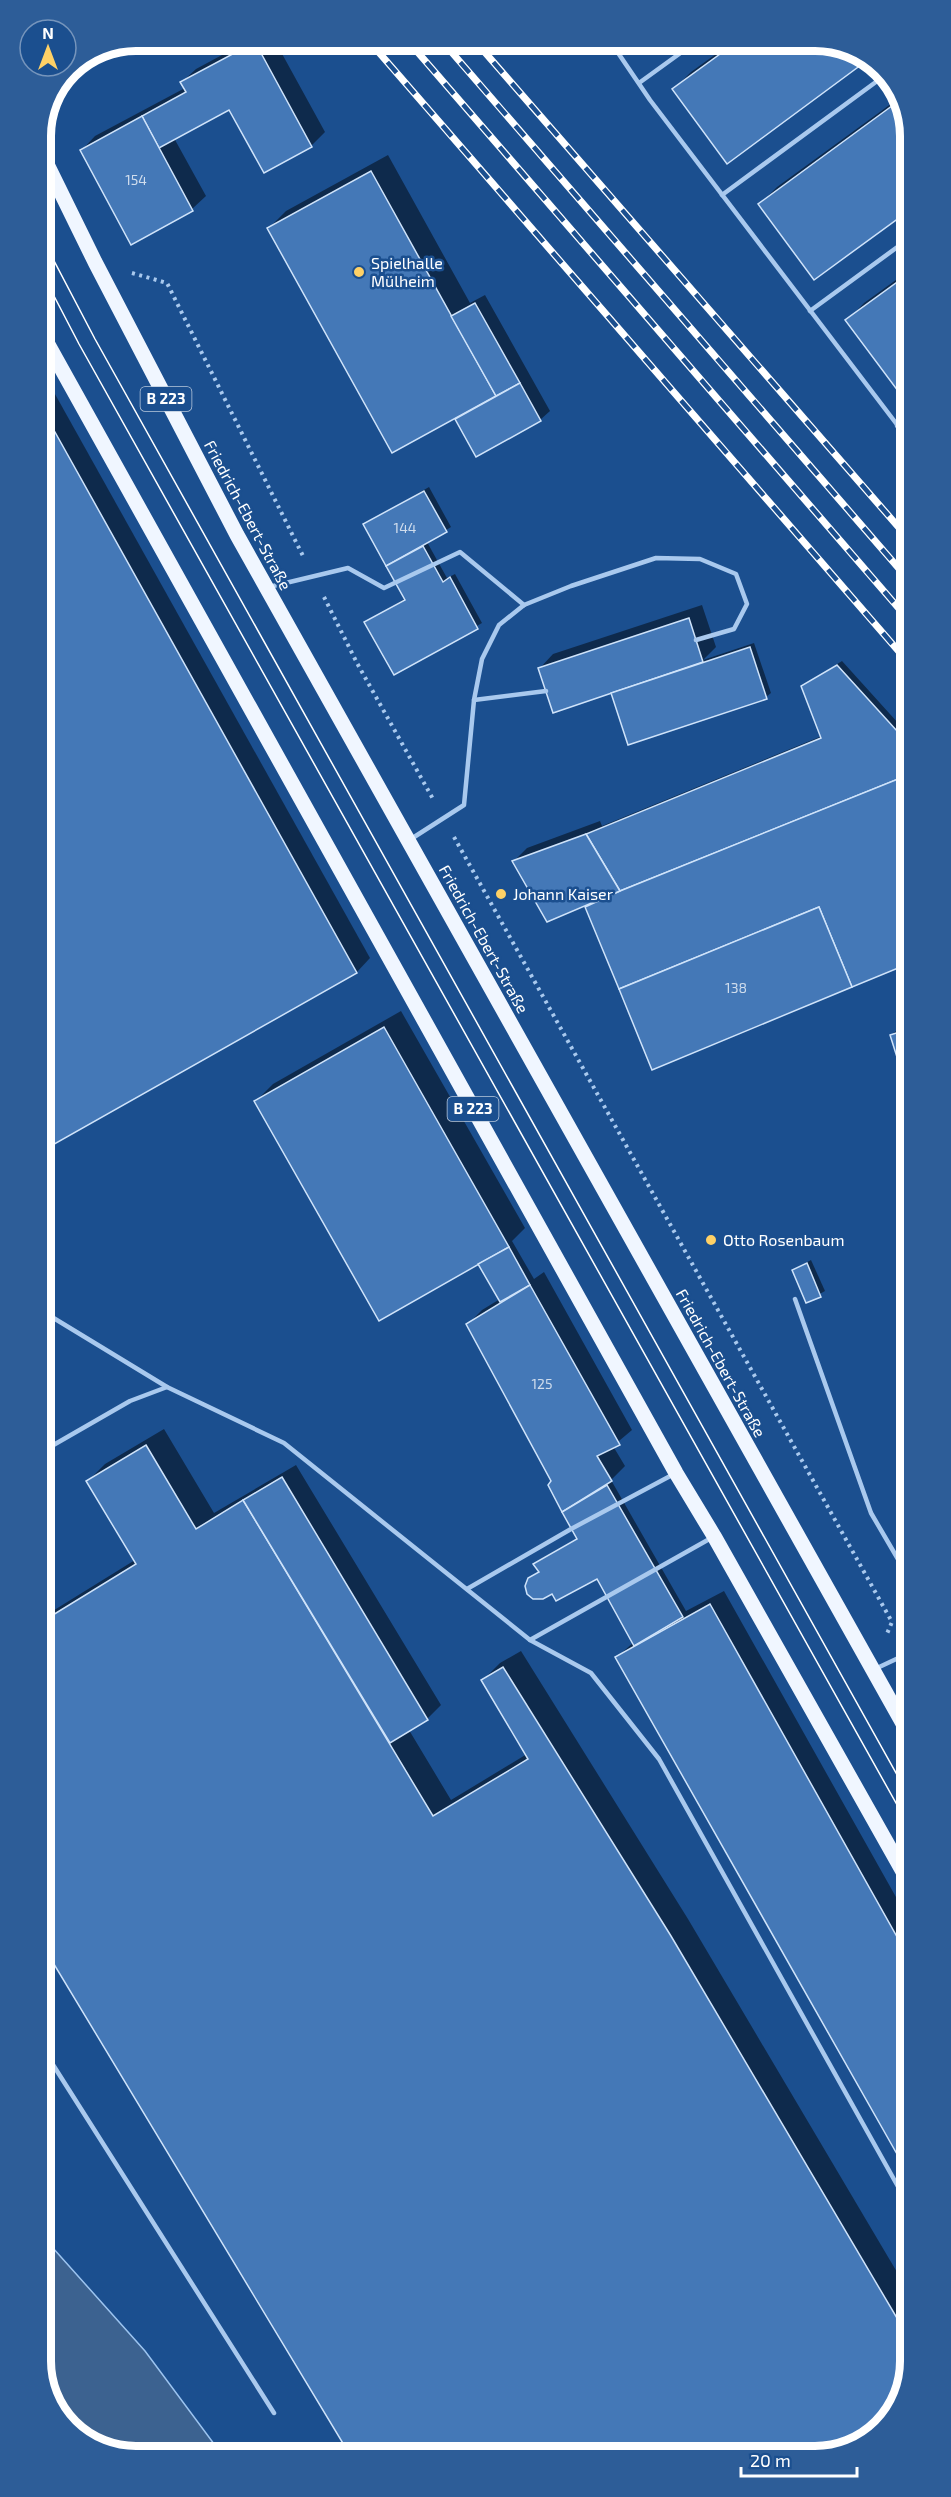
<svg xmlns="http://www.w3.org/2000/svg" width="951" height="2497" font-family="'Exo 2',sans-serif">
<rect width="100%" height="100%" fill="#1b4f8f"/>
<path fill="#3c6290" stroke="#9cc4f0" stroke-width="1.5" d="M 44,2238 L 145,2351 L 223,2456 L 129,2456 L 73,2433 L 44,2386 Z"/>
<g fill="#0007">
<path d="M 248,41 L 275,41 L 325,132 L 311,146 L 230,108 L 174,138 L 206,196 L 192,209 L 132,243 L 82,150 L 95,136 L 185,88 L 182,82 L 196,69 Z"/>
<path d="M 734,41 L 822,41 L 868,58 L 728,162 L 674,89 L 691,72 Z"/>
<path d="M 899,98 L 907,111 L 907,210 L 814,278 L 760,204 L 777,187 Z"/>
<path d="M 388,155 L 470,303 L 485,295 L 550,411 L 540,420 L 476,455 L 455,417 L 269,228 L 286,211 Z"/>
<path d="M 907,272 L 908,388 L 847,321 L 864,303 Z"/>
<path d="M 41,369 L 370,958 L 357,972 L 42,1149 Z"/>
<path d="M 429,487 L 451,527 L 427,542 L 447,578 L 455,574 L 482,623 L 394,673 L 366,622 L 406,598 L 365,524 Z"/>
<path d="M 702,605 L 716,647 L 703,660 L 754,643 L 771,693 L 766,697 L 617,690 L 540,668 L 553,654 Z"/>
<path d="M 842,661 L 908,734 L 908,963 L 653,1068 L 587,907 L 594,900 L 514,861 L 527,848 L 600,821 L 602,826 L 822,736 L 803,686 Z"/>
<path d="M 401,1011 L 525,1228 L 512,1241 L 534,1279 L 544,1272 L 632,1430 L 613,1446 L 625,1466 L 611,1480 L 686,1611 L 724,1591 L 910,1922 L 910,2174 L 617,1657 L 634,1642 L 598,1577 L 553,1591 L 529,1579 L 540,1571 L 535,1564 L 539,1560 L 578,1538 L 563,1511 L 553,1481 L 468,1324 L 482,1310 L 500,1299 L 479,1262 L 256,1101 L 273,1084 Z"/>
<path d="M 909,1021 L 909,1090 L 891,1035 Z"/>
<path d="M 811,1260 L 825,1291 L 807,1301 L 793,1270 Z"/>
<path d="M 164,1429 L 214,1513 L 296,1465 L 441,1705 L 427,1719 L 409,1730 L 451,1800 L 527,1754 L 483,1680 L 500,1663 L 521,1651 L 688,1919 L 910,2294 L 910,2361 L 891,2419 L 840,2453 L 352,2455 L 43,1943 L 43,1617 L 135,1560 L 88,1481 L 105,1464 Z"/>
</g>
<g fill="#4478b7" stroke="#cfe3fa" stroke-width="1.5">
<path d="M 738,41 L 822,41 L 869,59 L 727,164 L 672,89 Z"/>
<path d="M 255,42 L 312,147 L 264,173 L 229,110 L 159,148 L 142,116 L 186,92 L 180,82 Z"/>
<path d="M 900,100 L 907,111 L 907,212 L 814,280 L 758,204 Z"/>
<path d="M 142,116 L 193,211 L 131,245 L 80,150 Z"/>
<path d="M 371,171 L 496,396 L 392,453 L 267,228 Z"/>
<path d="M 907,275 L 908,390 L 901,395 L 845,320 Z"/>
<path d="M 475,303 L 520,383 L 496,396 L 451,316 Z"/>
<path d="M 520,383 L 541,421 L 476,457 L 455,419 Z"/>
<path d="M 41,407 L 357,973 L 42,1151 Z"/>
<path d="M 424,491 L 447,532 L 386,566 L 363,524 Z"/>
<path d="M 423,546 L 443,582 L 450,577 L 478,629 L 394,675 L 364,622 L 405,600 L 386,566 Z"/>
<path d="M 689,618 L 703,662 L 553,713 L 538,668 Z"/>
<path d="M 750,647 L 767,699 L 628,745 L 611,693 Z"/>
<path d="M 837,665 L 908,743 L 908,775 L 620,891 L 586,834 L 821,738 L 801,686 Z"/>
<path d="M 908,775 L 908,964 L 852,987 L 819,907 L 619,989 L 585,907 L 620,891 Z"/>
<path d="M 586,834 L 620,891 L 547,922 L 512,861 Z"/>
<path d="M 819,907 L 852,987 L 652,1070 L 619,989 Z"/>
<path d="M 384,1027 L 509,1247 L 379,1321 L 254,1101 Z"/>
<path d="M 909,1029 L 909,1095 L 890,1035 Z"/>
<path d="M 509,1247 L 530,1285 L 500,1302 L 478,1264 Z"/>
<path d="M 807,1263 L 821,1297 L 806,1303 L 792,1270 Z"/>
<path d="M 530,1285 L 620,1445 L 597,1456 L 612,1481 L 562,1512 L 548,1485 L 551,1481 L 466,1324 Z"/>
<path d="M 146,1445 L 196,1529 L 243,1500 L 433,1816 L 528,1759 L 481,1680 L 503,1667 L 671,1936 L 910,2340 L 910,2361 L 891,2419 L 840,2453 L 350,2455 L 43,1946 L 43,1621 L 136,1564 L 86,1481 Z"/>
<path d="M 282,1477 L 428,1720 L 390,1743 L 243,1500 Z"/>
<path d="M 607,1485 L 683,1617 L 634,1646 L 597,1579 L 556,1601 L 552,1594 L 543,1599 L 533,1599 L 527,1594 L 525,1586 L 528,1578 L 539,1572 L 533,1564 L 577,1539 L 562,1512 Z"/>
<path d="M 710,1604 L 910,1960 L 910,2177 L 615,1657 Z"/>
</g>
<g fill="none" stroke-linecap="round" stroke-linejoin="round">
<g stroke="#a9c9ee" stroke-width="4" stroke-dasharray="3 4.5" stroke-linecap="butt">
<path d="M 132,273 L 167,283 L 303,556"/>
<path d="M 324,597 L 357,663 L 433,799"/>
<path d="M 454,837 L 892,1622 L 886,1636"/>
</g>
<g stroke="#a9c9ee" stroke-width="4.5">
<path d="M 610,41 L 650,100 L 908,439"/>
<path d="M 639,83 L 697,41"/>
<path d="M 722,195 L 884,76"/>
<path d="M 810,311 L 907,240"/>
<path d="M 897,426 L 908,418"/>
<path d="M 269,587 L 348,568 L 384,588 L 460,552 L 524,605"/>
<path d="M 474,700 L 546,691"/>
<path d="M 411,839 L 464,805 L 474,700 L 482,659 L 499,625 L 524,605 L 571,586 L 656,558 L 700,559 L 736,574 L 747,604 L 734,629 L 696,640"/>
<path d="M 795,1299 L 871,1513 L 909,1578"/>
<path d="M 42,1311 L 167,1387"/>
<path d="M 43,1451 L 130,1401 L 167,1387 L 284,1443 L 530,1640 L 591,1673 L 659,1759 L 910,2208"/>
<path d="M 467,1589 L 571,1529 L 674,1474"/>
<path d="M 530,1640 L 713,1537"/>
<path d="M 875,1669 L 909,1653"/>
<path d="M 43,2049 L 274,2413"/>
</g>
<g stroke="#f0f6ff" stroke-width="15">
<path d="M 41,152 L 95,262 L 237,535 L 910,1736"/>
<path d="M 41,332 L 676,1473 L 714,1536 L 910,1884"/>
</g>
<g stroke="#fff" stroke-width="1.5">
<path d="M 41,236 L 95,339 L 910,1798"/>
<path d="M 41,271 L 79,344 L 910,1828"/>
</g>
<g stroke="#fff" stroke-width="7">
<g id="rail">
<path d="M 369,41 L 908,662"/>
<path d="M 408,41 L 908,619"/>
<path d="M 442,41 L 908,579"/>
<path d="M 475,41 L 908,538"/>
</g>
</g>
<use href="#rail" stroke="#1b4f8f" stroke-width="4.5" stroke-dasharray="14" stroke-linecap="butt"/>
</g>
<g fill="#ffd166" stroke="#1b4f8f" stroke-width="2">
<circle cx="359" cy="272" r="6"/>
<circle cx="501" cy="894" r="6"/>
<circle cx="711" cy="1240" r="6"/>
</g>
<g text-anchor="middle" stroke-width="5" stroke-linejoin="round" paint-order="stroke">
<g font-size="14" fill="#d0dded">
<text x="136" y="185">154</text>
<text x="405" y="533">144</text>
<text x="736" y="993">138</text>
<text x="542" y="1389">125</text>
</g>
<g fill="#1b4f8f" stroke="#bbcadd" stroke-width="1.5">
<rect x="140.5" y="387" width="51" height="24" rx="4.5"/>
<rect x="447.5" y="1097" width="51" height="24" rx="4.5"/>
</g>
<g font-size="15" font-weight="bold" fill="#fff">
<text x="166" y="404">B 223</text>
<text x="473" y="1114">B 223</text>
</g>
<g font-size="16" fill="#fff" stroke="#1b4f8f" text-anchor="start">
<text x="371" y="269">Spielhalle<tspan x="371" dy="18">Mülheim</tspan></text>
<text x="513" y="900">Johann Kaiser</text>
<text x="723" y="1246">Otto Rosenbaum</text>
</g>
<g font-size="16" fill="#fff" stroke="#1b4f8f">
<text transform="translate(248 515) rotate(62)" y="6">Friedrich-Ebert-Straße</text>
<text transform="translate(484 939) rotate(61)" y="6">Friedrich-Ebert-Straße</text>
<text transform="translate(721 1363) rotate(61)" y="6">Friedrich-Ebert-Straße</text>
</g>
</g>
<path d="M0 0H951V2497H0ZM136 51H815A85 85 0 0 1 900 136V2361A85 85 0 0 1 815 2446H136A85 85 0 0 1 51 2361V136A85 85 0 0 1 136 51Z" fill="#2d5d98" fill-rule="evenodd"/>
<path fill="none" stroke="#fff" stroke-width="8" d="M136 51H815A85 85 0 0 1 900 136V2361A85 85 0 0 1 815 2446H136A85 85 0 0 1 51 2361V136A85 85 0 0 1 136 51Z"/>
<g transform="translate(48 48)"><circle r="28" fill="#1b4f8f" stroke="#7695bc" stroke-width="1.5"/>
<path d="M0-4.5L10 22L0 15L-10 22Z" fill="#ffd166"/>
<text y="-9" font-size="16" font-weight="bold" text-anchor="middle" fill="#ffffff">N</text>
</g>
<path d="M741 2467v9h116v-9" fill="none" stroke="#ffffff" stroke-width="3"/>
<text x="750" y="2467" font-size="18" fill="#ffffff" stroke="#1b4f8f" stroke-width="4.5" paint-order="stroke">20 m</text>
</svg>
